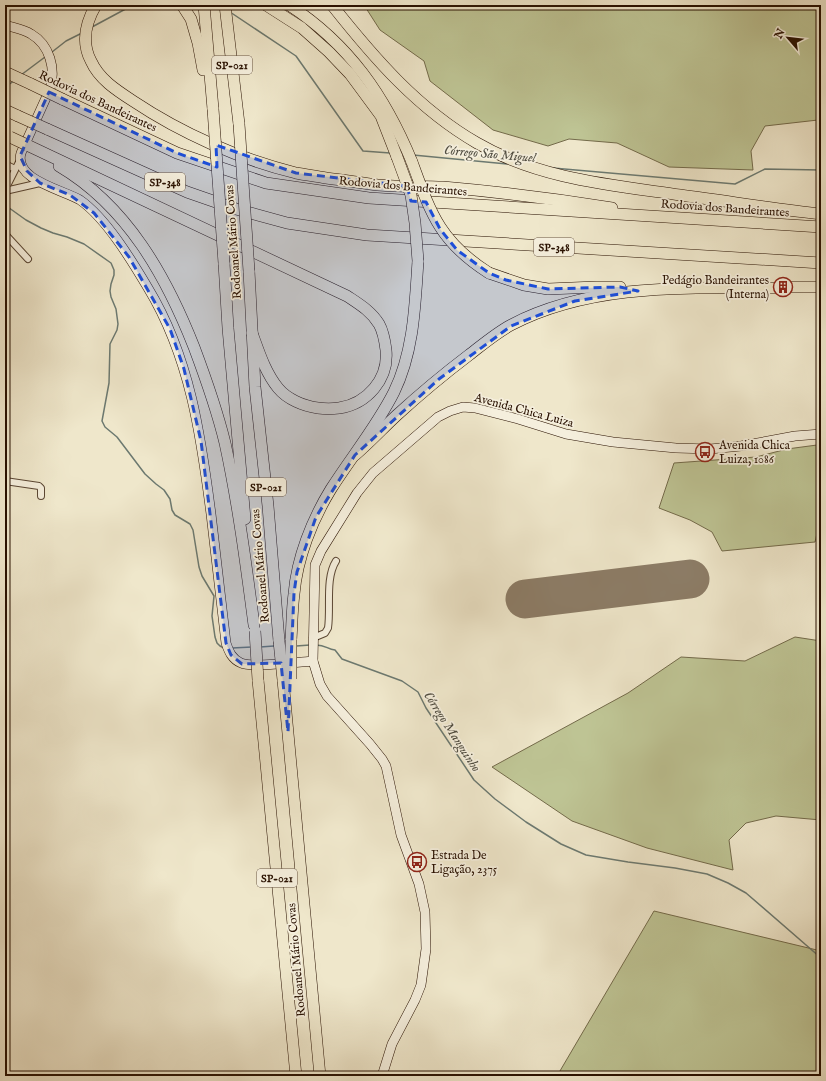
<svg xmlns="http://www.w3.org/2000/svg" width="826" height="1081" font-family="'IM FELL English',serif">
<rect width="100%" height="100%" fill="#efe7cb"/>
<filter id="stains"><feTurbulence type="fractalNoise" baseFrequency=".005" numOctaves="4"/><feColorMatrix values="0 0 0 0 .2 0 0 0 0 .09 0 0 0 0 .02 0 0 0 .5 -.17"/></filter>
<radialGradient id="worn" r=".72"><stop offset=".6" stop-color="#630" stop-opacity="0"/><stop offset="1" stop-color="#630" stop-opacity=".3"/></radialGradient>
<g fill="#bec494" stroke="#736a4a">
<path d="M 364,5 L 821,5 L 821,121 L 818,120 L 765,126 L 751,151 L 753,170 L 669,167 L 617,143 L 569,139 L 548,146 L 493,130 L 430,81 L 424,61 L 380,30 Z"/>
<path d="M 817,445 L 821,446 L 821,515 L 815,542 L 722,551 L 712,532 L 690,520 L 659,508 L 674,463 L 756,457 L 787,449 Z"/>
<path d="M 795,637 L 821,641 L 821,820 L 776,816 L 746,823 L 729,840 L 733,870 L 647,848 L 572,821 L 492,767 L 628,693 L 681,657 L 745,661 Z"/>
<path d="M 654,911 L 821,951 L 821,1076 L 557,1076 Z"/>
</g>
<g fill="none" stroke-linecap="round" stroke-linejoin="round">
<g stroke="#6c7970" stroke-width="1.5">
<path d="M 230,12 L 296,56 L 363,151 L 390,153"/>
<path d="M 92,27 L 133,5"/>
<path d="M 52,52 L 66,41 L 82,33"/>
<path d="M 21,75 L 45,57"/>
<path d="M 5,87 L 14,81"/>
<path d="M 413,155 L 507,164"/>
<path d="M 553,168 L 735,184 L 765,169 L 821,170"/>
<path d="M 5,205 L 26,220 L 41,228 L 53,233 L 67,237 L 84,244 L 111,263 L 114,270 L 114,275 L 111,284 L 110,291 L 111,297 L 116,309 L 118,324 L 117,330 L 110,344 L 109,383 L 102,421 L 105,427 L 117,437 L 145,474 L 156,484 L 164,490 L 170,499 L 172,510 L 175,515 L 190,524 L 193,530 L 199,567 L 202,576 L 214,596 L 212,616 L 215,637 L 217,643 L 220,646 L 224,648"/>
<path d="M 316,645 C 326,645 327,649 335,650 L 342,659 L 402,681 L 418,692 L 426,708 L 474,780 L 495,799 L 526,822 L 561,844 L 586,855 L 628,862 L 675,868 L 707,874 L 728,883 L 746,893 L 821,958"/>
<path d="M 296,646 L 310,645"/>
<path d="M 260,647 L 274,646"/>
<path d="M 232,648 L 252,647"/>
</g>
<path stroke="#8c7c66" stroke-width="39" d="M 525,599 L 690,579"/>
<path stroke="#d1c7ad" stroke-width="11" stroke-dasharray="11 5.5" stroke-linecap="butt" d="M 775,288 L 791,287"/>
<g stroke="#5a4633" stroke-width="8">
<g id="minor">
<path d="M 5,164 L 15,169"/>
<path d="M 5,190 L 20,160"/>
<path d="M 5,191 L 40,183"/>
<path d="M 5,234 L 28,259"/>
<path d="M 5,481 L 39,486 L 41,488 L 41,496"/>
<path d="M 313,638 L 325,633 L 328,628 C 331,608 325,578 336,561"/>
</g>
</g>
<g stroke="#281000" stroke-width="10">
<g id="secondary">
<path d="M 5,25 C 14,28 23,29 31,34 C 50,45 56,69 50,89 L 21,153 C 13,180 64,190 80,200 C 106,218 132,261 148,288 C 190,357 201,436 211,514 C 216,557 221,600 226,643 C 229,652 232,659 241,663 C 251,668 299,662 313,661"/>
<path d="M 382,1076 L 392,1044 L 415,1000 L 421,985 L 426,949 L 425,912 L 419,884 L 401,835 L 386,766 L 382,759 L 370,744 L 327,696 L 320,684 L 313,661 L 315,565 L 321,551 L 357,493 L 373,473 L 438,417 L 450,411 L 463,407 L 475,408 L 518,419 L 566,434 L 613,442 L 676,448 L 710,449 L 741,446 L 795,436 L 821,434"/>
</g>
</g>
<g stroke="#281000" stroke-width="12">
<g id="motorway">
<path d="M 96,5 C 86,22 81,42 91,61 C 99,79 116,90 133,101 C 181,133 239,159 296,173 C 306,175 316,176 326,178 C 344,180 361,183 378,185 C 400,187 422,186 443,187 C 500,192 556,199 612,208"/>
<path d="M 182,5 L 191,19 L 198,43 L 203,70"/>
<path d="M 204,5 L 213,109"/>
<path d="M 225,5 L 239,124"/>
<path d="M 266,5 L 302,28 L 329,52 L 350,74 L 381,116 L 397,157"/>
<path d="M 289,5 C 349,44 385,96 412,162"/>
<path d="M 332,5 C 374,58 418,109 477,143 C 539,179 611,185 680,195 C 727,201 774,209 821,214"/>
<path d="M 5,72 L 31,84"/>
<path d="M 62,99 L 177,153 L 266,183 L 369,198 L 821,227"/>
<path d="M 5,110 L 18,116"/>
<path d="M 47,129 L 187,192 L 236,209 L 287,223 L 367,235 L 821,263"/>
<path d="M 27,145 L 347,296 C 359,304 371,311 379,324 C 383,331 385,342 386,350 C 389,379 367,404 339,408 C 332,409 325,409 318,408 C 303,406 287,399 278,388 C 265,372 259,352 252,333"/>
<path d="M 59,166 C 127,206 166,276 194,347 C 206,379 217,410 225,443 C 238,503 246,564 254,625"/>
<path d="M 224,263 L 228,328 L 245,519"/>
<path d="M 249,271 L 255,387 L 268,506 L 279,641"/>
<path d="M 489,273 L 524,285 L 548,289 L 596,287 L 620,287"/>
<path d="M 791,287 L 821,287"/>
<path d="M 355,455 C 370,442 383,428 397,415 C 420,394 444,374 469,355 C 482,345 496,333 511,325 C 591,283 687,288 775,288"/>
<path d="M 291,640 C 292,624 292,609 294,594 C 297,558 312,520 331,489 C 352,456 377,426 394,392 C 414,351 415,305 418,261"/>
<path d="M 258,680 L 296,1076"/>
<path d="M 283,680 L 320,1076"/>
</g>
</g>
<use href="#minor" stroke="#f5efdd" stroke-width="6"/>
<use href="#secondary" stroke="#f5efdd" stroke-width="9"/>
<use href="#motorway" stroke="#efe7cb" stroke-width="11"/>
<g stroke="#281000" stroke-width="12" stroke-linecap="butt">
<g id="motorway-bridge">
<path d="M 31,84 L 62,99"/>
<path d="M 213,109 L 224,263"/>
<path d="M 18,116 L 47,129"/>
<path d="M 239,124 L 249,271"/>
<path d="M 10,137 L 27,145"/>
<path d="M 397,157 L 411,195 L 415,223 L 418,261"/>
<path d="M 412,162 C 431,214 440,242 489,273"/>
<path d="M 255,631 L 258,680"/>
<path d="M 291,640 L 291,679"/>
<path d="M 279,641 L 283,680"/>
</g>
</g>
<use href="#motorway-bridge" stroke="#efe7cb" stroke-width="11"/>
</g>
<path fill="#1d4ed8" fill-opacity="0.2" stroke="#1d4ed8" stroke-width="3" stroke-dasharray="8 5" stroke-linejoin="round" d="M 49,92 L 177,153 L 217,167 L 216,145 L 296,173 L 407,186 L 411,201 L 426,202 L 440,229 L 457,250 L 489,273 L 506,280 L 548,289 L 620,287 L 638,291 L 575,301 L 511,326 L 439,379 L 355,455 L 316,517 L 297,572 L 294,593 L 288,732 L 281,663 L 242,664 L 231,655 L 226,643 L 201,441 L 184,369 L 170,329 L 129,257 L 94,213 L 70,195 L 40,183 L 27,171 L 20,156 Z"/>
<defs>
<g id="building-ring" transform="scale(1)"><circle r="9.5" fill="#f5efdd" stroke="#8f2418" stroke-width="1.5"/><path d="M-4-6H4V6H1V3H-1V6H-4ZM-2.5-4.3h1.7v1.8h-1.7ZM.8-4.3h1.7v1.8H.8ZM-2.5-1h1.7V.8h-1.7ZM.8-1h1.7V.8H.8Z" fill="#8f2418"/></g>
<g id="bus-ring" transform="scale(1)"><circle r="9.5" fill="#f5efdd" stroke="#8f2418" stroke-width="1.5"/><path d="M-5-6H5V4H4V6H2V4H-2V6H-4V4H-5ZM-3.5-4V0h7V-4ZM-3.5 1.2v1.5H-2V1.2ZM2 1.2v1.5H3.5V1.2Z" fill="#8f2418"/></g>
</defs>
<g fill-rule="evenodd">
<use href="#building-ring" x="783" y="287"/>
<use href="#bus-ring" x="705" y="452"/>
<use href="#bus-ring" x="417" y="862"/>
</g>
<g text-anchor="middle" stroke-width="3.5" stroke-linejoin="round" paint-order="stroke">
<g fill="#f5efdd" stroke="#665342" stroke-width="1">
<rect x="212" y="56" width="40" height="18" rx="3"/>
<rect x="145" y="173" width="40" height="18" rx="3"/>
<rect x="534" y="238" width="40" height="18" rx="3"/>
<rect x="246" y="478" width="40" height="18" rx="3"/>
<rect x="257" y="869" width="40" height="18" rx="3"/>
</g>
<g font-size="11" font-weight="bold" fill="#281000">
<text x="232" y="69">SP-021</text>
<text x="165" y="186">SP-348</text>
<text x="554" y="251">SP-348</text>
<text x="266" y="491">SP-021</text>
<text x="277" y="882">SP-021</text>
</g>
<g font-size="12" fill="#281000" stroke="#f5efdd">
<text transform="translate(98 101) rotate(25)" y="4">Rodovia dos Bandeirantes</text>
<text transform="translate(403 186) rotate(5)" y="4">Rodovia dos Bandeirantes</text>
<text transform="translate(725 208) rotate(4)" y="4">Rodovia dos Bandeirantes</text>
<text transform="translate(233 242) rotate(-94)" y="4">Rodoanel Mário Covas</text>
<text transform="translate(524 410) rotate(15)" y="4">Avenida Chica Luiza</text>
<text transform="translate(260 566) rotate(-95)" y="4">Rodoanel Mário Covas</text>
<text transform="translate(296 960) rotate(-95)" y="4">Rodoanel Mário Covas</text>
</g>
<g font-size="12" fill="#281000" stroke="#f5efdd" text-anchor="start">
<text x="769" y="284" text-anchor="end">Pedágio Bandeirantes<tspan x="769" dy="14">(Interna)</tspan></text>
<text x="719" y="449">Avenida Chica<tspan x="719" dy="14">Luiza, 1086</tspan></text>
<text x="431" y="859">Estrada De<tspan x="431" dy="14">Ligação, 2375</tspan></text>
</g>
<g font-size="13" font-style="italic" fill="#504d41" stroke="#f5efdd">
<text transform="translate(490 153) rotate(5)" y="5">Córrego São Miguel</text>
<text transform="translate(453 731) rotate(57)" y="5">Córrego Manguinho</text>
</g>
</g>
<rect width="826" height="1081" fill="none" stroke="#efe7cb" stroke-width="20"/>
<rect x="6" y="6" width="814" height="1069" fill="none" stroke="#281000" stroke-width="2"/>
<rect x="10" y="10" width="806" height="1061" fill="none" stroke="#281000"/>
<g transform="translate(788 38) rotate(298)" stroke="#f5efdd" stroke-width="3" paint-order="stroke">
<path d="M0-3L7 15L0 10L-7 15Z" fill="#281000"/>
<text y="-6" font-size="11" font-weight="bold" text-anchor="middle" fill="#281000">N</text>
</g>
<rect width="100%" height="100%" filter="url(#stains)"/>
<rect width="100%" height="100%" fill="url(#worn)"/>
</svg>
